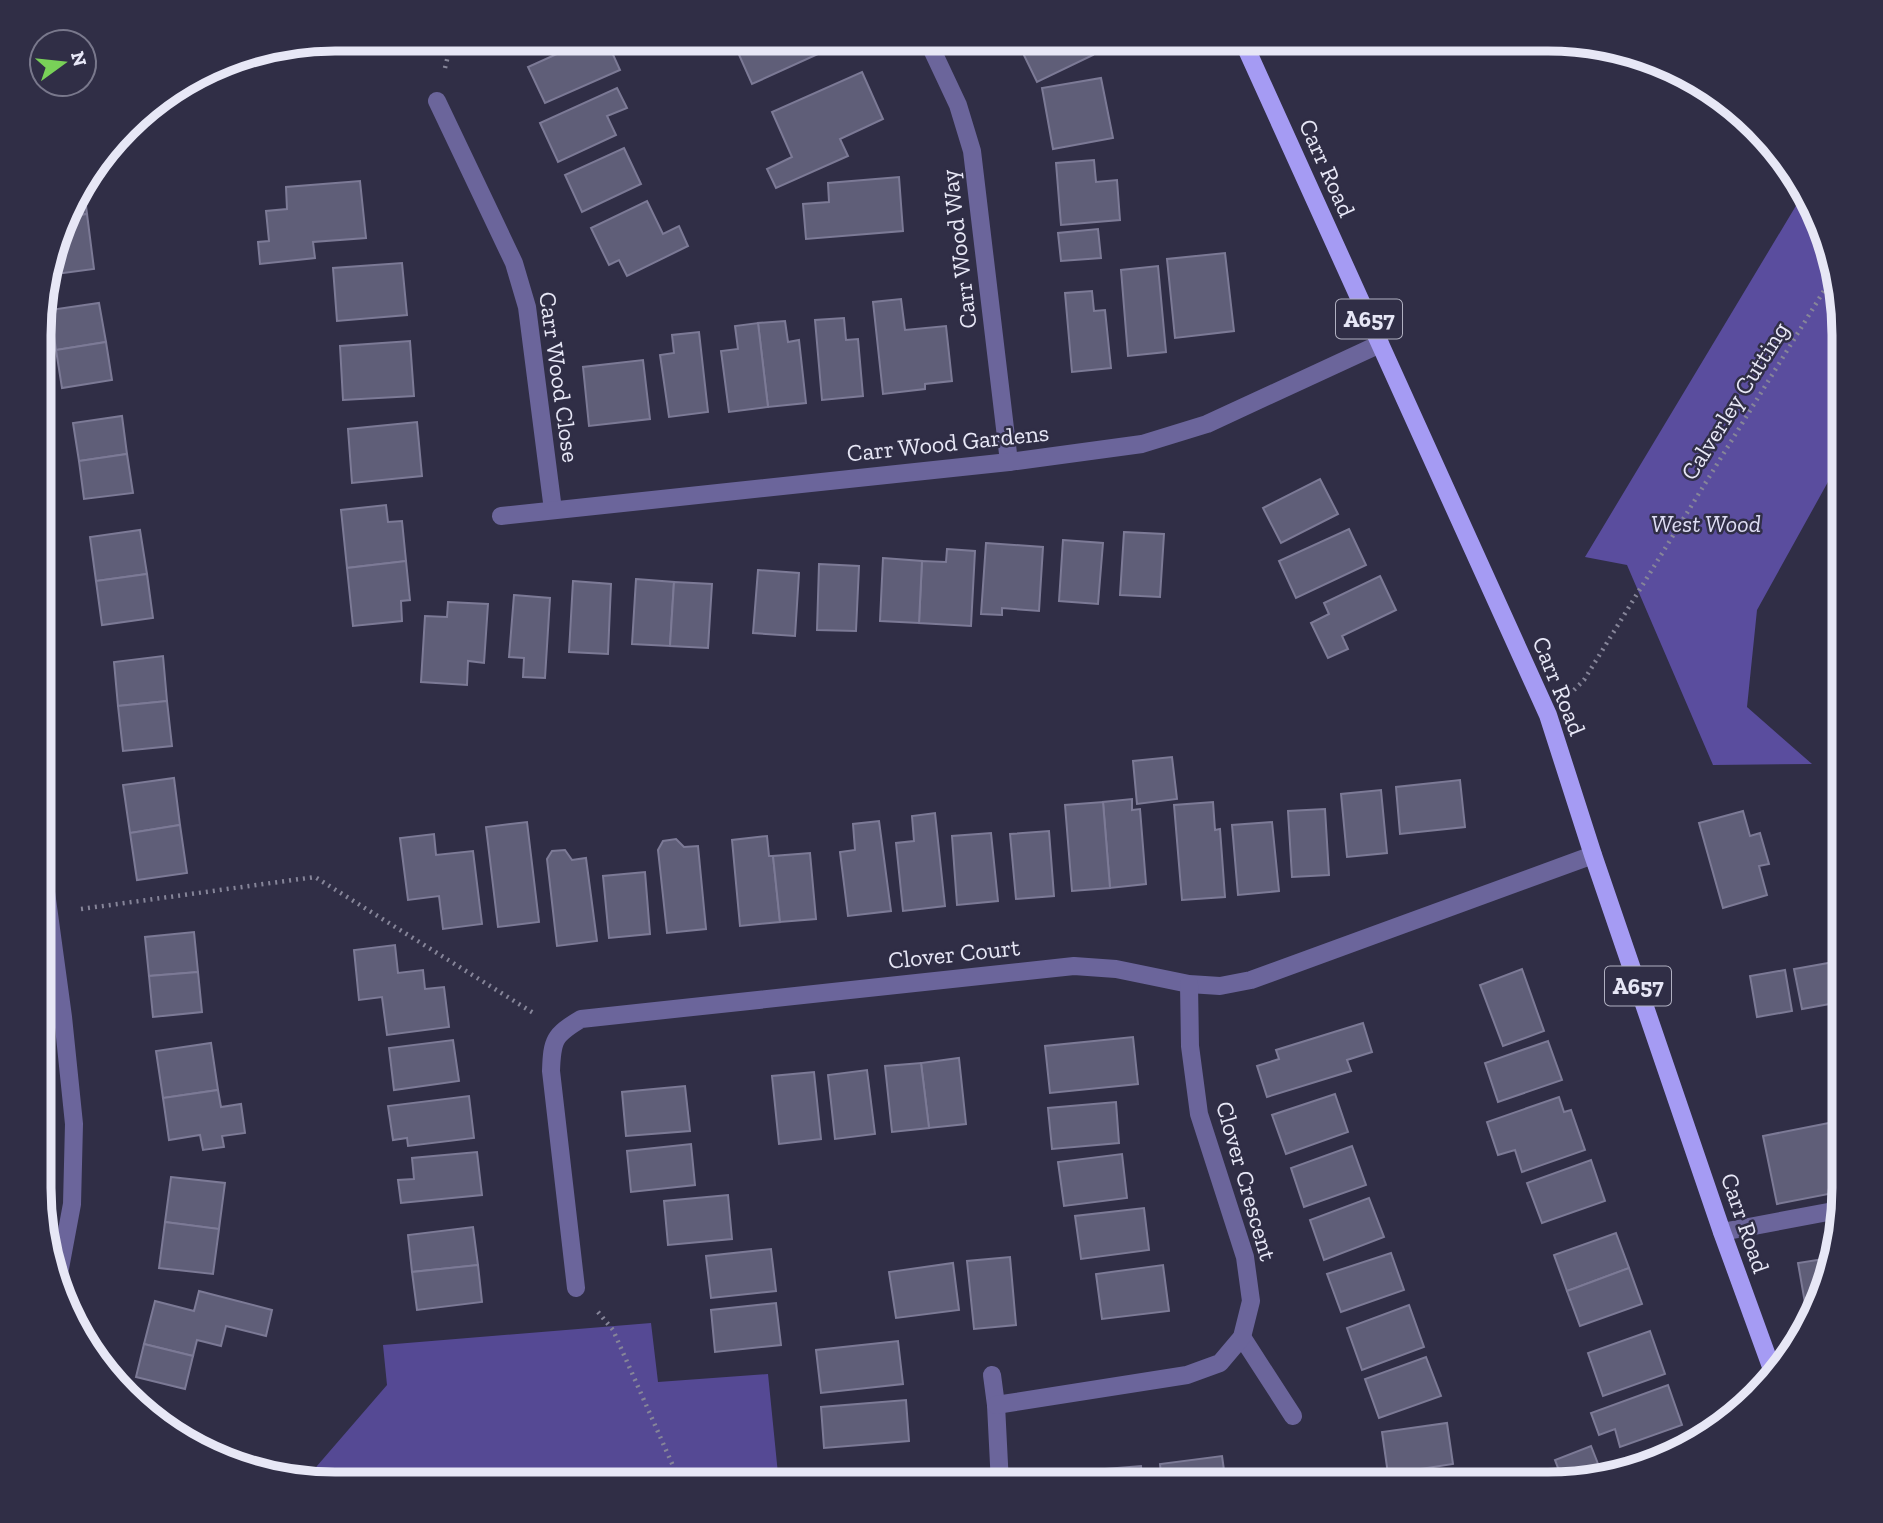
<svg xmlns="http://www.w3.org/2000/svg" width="1883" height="1523" font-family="'Zilla Slab',serif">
<rect width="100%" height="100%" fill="#302e46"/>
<path fill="#554994" d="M 651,1323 L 658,1382 L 768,1374 L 779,1484 L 316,1484 L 304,1481 L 387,1385 L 383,1345 Z"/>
<path fill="#5a4d9e" d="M 1803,194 L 1822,221 L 1844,335 L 1844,453 L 1757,610 L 1747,707 L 1812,764 L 1713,765 L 1627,565 L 1585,557 Z"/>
<g fill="#5f5e78" stroke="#7c7a96" stroke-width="2">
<path d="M 590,39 L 606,39 L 620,70 L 545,103 L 528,67 Z"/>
<path d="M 732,39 L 811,39 L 818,54 L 752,84 Z"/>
<path d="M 1033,39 L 1092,39 L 1087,41 L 1093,55 L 1037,82 L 1019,45 Z"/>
<path d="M 862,72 L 883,119 L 840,139 L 848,156 L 776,188 L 767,169 L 792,157 L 772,112 Z"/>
<path d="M 1101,78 L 1113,138 L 1053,149 L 1042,88 Z"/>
<path d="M 617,88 L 627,108 L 607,116 L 616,135 L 558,162 L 540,123 Z"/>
<path d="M 624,148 L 641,184 L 582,212 L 565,175 Z"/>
<path d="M 1094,160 L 1096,182 L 1117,180 L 1120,220 L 1061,225 L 1056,163 Z"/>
<path d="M 899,177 L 903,231 L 806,239 L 803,204 L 829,202 L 828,183 Z"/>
<path d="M 83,181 L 87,214 L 68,217 L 78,187 Z"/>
<path d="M 360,181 L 366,238 L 313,242 L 315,258 L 260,264 L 258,242 L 269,241 L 266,211 L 287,209 L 286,187 Z"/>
<path d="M 647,201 L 663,234 L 679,226 L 688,246 L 627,276 L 619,260 L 609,265 L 591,228 Z"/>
<path d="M 87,214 L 94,269 L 48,275 L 68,217 Z"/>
<path d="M 1098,229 L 1101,258 L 1061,261 L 1058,233 Z"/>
<path d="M 1225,253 L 1234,331 L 1175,338 L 1167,259 Z"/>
<path d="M 402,263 L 407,315 L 337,321 L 333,268 Z"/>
<path d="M 1158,266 L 1166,352 L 1128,356 L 1121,270 Z"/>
<path d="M 1092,291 L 1094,311 L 1105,310 L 1111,368 L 1072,372 L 1065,293 Z"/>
<path d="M 901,299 L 905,330 L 946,326 L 952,381 L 925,384 L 925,389 L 883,394 L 873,302 Z"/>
<path d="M 99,303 L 106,342 L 56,350 L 50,310 Z"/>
<path d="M 844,318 L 846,340 L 858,339 L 863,396 L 822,400 L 815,320 Z"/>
<path d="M 785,321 L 788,342 L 799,340 L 806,403 L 768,407 L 758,323 Z"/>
<path d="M 758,323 L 768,407 L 729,412 L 721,351 L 738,349 L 735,326 Z"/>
<path d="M 699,332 L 708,412 L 669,417 L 660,355 L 674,353 L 672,335 Z"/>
<path d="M 410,341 L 414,396 L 343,400 L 340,346 Z"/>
<path d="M 106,342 L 112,380 L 62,388 L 56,350 Z"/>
<path d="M 643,360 L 650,419 L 589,426 L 583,367 Z"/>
<path d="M 122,416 L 127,454 L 79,461 L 73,423 Z"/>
<path d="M 417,422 L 422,476 L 352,483 L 348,429 Z"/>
<path d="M 127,454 L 133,493 L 84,499 L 79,461 Z"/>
<path d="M 1320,479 L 1338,514 L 1281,543 L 1263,508 Z"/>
<path d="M 386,505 L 388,522 L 402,521 L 406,561 L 347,568 L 341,510 Z"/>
<path d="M 1349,529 L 1366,565 L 1296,598 L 1279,561 Z"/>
<path d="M 140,530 L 147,574 L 96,581 L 90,537 Z"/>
<path d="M 1124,532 L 1164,534 L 1160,597 L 1120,595 Z"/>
<path d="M 1063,540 L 1103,543 L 1098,604 L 1059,601 Z"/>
<path d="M 986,543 L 1043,547 L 1039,611 L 1002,608 L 1002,615 L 981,614 Z"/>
<path d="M 947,549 L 975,551 L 971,626 L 919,623 L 922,561 L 946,562 Z"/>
<path d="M 883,558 L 922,561 L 919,623 L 880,621 Z"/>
<path d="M 406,561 L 410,600 L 401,601 L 402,621 L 353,626 L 347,568 Z"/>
<path d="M 819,564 L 859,566 L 856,631 L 817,630 Z"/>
<path d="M 758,570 L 799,573 L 795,636 L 753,633 Z"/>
<path d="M 147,574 L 153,618 L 102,625 L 96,581 Z"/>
<path d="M 1380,576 L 1396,610 L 1342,636 L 1348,649 L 1328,658 L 1311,623 L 1329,614 L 1324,603 Z"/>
<path d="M 636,579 L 674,582 L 670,646 L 632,644 Z"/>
<path d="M 573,581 L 611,584 L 608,654 L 569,652 Z"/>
<path d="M 674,582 L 712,584 L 708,648 L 670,646 Z"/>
<path d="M 514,595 L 550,598 L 545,678 L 523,677 L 524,658 L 509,657 Z"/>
<path d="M 448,602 L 488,604 L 484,663 L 468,661 L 467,685 L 421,682 L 425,616 L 447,617 Z"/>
<path d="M 163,656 L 167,701 L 118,706 L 114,662 Z"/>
<path d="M 167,701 L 172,746 L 123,751 L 118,706 Z"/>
<path d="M 1172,757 L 1177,799 L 1137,804 L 1133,761 Z"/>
<path d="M 174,778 L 180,825 L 130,833 L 123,785 Z"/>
<path d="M 1460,780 L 1465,827 L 1400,834 L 1396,787 Z"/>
<path d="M 1381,790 L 1387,853 L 1347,857 L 1341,794 Z"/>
<path d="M 1132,799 L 1132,810 L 1140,809 L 1146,884 L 1110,888 L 1103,802 Z"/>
<path d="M 1103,802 L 1110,888 L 1072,891 L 1065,805 Z"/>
<path d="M 1213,802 L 1215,830 L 1220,829 L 1225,897 L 1182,900 L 1174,805 Z"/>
<path d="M 1325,809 L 1329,875 L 1292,877 L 1288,811 Z"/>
<path d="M 1743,811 L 1750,836 L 1760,833 L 1769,864 L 1759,866 L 1767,895 L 1723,908 L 1699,823 Z"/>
<path d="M 935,813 L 945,906 L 903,911 L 896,843 L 914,841 L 912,816 Z"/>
<path d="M 879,821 L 891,911 L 848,916 L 840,852 L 855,850 L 853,824 Z"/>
<path d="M 527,822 L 539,922 L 498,927 L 486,827 Z"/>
<path d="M 1272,822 L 1279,891 L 1238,895 L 1232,825 Z"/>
<path d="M 180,825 L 187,873 L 137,880 L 130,833 Z"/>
<path d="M 1049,831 L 1054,896 L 1016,899 L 1010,834 Z"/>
<path d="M 991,833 L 998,901 L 957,905 L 952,836 Z"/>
<path d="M 434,834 L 436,855 L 473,851 L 482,924 L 443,929 L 439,896 L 408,900 L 400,838 Z"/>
<path d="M 767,836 L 769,856 L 773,856 L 780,922 L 740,926 L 732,840 Z"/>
<path d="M 676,839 L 684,847 L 698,846 L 706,929 L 667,933 L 658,850 L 663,841 Z"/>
<path d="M 565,850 L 572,860 L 586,858 L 597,941 L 557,946 L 547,859 L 552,851 Z"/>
<path d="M 810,853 L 816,919 L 780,922 L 773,856 Z"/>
<path d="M 645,872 L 650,934 L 609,938 L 603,876 Z"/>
<path d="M 1844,914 L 1844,965 L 1841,965 L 1832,917 Z"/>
<path d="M 194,932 L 198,972 L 149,976 L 145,937 Z"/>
<path d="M 395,945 L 398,973 L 423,970 L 425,989 L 444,987 L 449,1027 L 387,1035 L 382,997 L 359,1000 L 354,950 Z"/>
<path d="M 1834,962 L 1841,1002 L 1802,1009 L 1794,969 Z"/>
<path d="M 1522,969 L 1544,1031 L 1503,1046 L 1480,985 Z"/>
<path d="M 1785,970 L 1792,1011 L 1757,1017 L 1750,976 Z"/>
<path d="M 198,972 L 202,1012 L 153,1017 L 149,976 Z"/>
<path d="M 1363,1023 L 1372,1052 L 1347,1060 L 1351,1071 L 1267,1097 L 1257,1066 L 1279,1059 L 1276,1050 Z"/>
<path d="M 1133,1037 L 1138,1084 L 1050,1093 L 1045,1046 Z"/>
<path d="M 453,1040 L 459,1081 L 394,1090 L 389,1048 Z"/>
<path d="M 1548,1041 L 1562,1080 L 1498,1102 L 1485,1063 Z"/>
<path d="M 211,1043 L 218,1090 L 163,1098 L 156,1051 Z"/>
<path d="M 959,1058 L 966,1124 L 929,1128 L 921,1063 Z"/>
<path d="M 921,1063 L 929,1128 L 892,1132 L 885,1066 Z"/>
<path d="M 867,1070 L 875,1134 L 835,1139 L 828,1075 Z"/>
<path d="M 814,1072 L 821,1139 L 779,1144 L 772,1076 Z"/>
<path d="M 685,1086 L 690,1131 L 626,1136 L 622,1092 Z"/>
<path d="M 218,1090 L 221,1107 L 241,1104 L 245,1133 L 222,1136 L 224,1147 L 203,1150 L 200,1135 L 169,1140 L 163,1098 Z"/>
<path d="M 1335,1094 L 1348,1132 L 1286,1154 L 1272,1115 Z"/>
<path d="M 469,1096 L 474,1138 L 408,1146 L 407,1138 L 393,1140 L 388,1106 Z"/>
<path d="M 1559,1097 L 1564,1112 L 1571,1110 L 1585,1150 L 1522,1172 L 1515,1150 L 1498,1155 L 1487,1122 Z"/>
<path d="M 1116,1102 L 1119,1143 L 1052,1149 L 1048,1108 Z"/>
<path d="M 1844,1120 L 1844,1191 L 1777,1204 L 1763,1136 Z"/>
<path d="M 691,1144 L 695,1185 L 631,1192 L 627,1151 Z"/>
<path d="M 1352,1146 L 1366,1185 L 1304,1207 L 1291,1168 Z"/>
<path d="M 477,1152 L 482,1195 L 401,1203 L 398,1180 L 414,1179 L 412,1158 Z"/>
<path d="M 1122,1154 L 1127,1198 L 1064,1206 L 1058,1162 Z"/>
<path d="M 1591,1160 L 1605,1201 L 1542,1223 L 1527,1183 Z"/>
<path d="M 171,1177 L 225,1183 L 219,1229 L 165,1222 Z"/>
<path d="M 728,1195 L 732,1239 L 668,1245 L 664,1201 Z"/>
<path d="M 1369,1198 L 1384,1237 L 1324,1260 L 1310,1220 Z"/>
<path d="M 1144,1208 L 1149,1250 L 1081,1259 L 1075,1216 Z"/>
<path d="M 165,1222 L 219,1229 L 213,1274 L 159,1268 Z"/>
<path d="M 473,1227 L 478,1265 L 412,1272 L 408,1235 Z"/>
<path d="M 1616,1233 L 1629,1268 L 1567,1291 L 1554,1255 Z"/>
<path d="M 771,1249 L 776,1291 L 711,1298 L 706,1256 Z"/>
<path d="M 1391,1253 L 1404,1290 L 1341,1312 L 1327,1274 Z"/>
<path d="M 1010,1257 L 1016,1325 L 974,1329 L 967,1261 Z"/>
<path d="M 1830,1258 L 1814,1319 L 1809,1326 L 1798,1263 Z"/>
<path d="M 953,1263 L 959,1310 L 896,1318 L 889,1272 Z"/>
<path d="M 478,1265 L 482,1302 L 417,1310 L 412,1272 Z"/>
<path d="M 1163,1265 L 1169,1311 L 1102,1319 L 1096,1274 Z"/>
<path d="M 1629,1268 L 1642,1304 L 1580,1326 L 1567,1291 Z"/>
<path d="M 199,1291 L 272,1310 L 266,1336 L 226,1326 L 221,1346 L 197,1340 L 193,1356 L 144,1344 L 155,1301 L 194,1311 Z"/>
<path d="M 776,1303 L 781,1345 L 715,1352 L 711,1310 Z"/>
<path d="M 1409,1305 L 1424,1347 L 1362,1370 L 1347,1328 Z"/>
<path d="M 1650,1331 L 1665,1374 L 1603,1396 L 1588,1353 Z"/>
<path d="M 898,1341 L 903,1384 L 821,1393 L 816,1350 Z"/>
<path d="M 144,1344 L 193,1356 L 185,1389 L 136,1377 Z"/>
<path d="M 1426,1357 L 1441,1396 L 1379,1418 L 1365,1379 Z"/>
<path d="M 1668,1385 L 1682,1425 L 1620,1447 L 1615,1429 L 1599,1435 L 1591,1413 Z"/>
<path d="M 906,1400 L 909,1441 L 824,1448 L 821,1407 Z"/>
<path d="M 1447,1423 L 1453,1464 L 1388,1474 L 1382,1432 Z"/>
<path d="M 1591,1446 L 1602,1474 L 1563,1481 L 1555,1460 Z"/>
<path d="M 1222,1456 L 1226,1484 L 1162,1484 L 1160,1464 Z"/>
<path d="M 1141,1466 L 1143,1484 L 1082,1484 L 1081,1471 Z"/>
<path d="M 920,1473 L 921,1484 L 863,1484 L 862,1477 Z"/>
</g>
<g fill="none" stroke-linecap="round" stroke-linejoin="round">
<g stroke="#868599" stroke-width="4.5" stroke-dasharray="2 5" stroke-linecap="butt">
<path d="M 445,68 L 452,39"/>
<path d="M 1574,690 L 1584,680 L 1833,276"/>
<path d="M 81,909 L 315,877 L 535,1014"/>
<path d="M 598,1312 L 613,1330 L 681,1484"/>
</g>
<g stroke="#6b659b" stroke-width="18">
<path d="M 927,39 L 958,105 L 972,151 L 1009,462"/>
<path d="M 437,101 L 514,263 L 527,307 L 553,510"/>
<path d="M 501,516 L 1009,462 L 1142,444 L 1207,424 L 1380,344"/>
<path d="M 40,848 L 63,1017 L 74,1124 L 72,1204 L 58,1279"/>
<path d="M 1722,1232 L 1844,1209"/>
<path d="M 576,1288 L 551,1071 C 552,1040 554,1035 581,1019 L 1074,966 L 1116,969 L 1189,984 L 1220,986 L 1251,980 L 1593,855"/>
<path d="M 1242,1337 L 1293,1416"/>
<path d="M 992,1375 L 996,1405 L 1000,1484"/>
<path d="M 996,1405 L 1187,1375 L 1220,1363 L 1242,1337 L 1251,1301 L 1245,1257 L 1199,1114 L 1190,1046 L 1189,984"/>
</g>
<path stroke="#a59bf3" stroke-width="18" d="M 1242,39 L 1548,715 L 1593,855 L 1722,1232 L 1774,1375"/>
</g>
<g text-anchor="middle" stroke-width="5" stroke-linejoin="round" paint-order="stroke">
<g fill="#302e46" stroke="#b0b0c1" stroke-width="2">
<rect x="1336" y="299.5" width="66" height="39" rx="5"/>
<rect x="1605" y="966.5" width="66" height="39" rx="5"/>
</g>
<g font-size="23" font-weight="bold" fill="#e7e7f6">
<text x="1369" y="327">A657</text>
<text x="1638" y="994">A657</text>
</g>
<g font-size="24" fill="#e7e7f6" stroke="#302e46">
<text transform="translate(1327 168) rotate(66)" y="8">Carr Road</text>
<text transform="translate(959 249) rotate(-97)" y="8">Carr Wood Way</text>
<text transform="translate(559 377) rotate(82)" y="8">Carr Wood Close</text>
<text transform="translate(1735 401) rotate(-58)" y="8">Calverley Cutting</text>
<text transform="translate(948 443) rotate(-6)" y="8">Carr Wood Gardens</text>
<text transform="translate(1559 686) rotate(68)" y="8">Carr Road</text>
<text transform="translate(954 954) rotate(-6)" y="8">Clover Court</text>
<text transform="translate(1246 1181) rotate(74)" y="8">Clover Crescent</text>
<text transform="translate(1745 1223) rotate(71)" y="8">Carr Road</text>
</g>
<g font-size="24" font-style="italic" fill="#deddf4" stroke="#302e46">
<text x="1706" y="532">West Wood</text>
</g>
</g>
<path d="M0 0H1883V1523H0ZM335 51H1548A284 284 0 0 1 1832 335V1188A284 284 0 0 1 1548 1472H335A284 284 0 0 1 51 1188V335A284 284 0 0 1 335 51Z" fill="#302e46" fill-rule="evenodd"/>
<path fill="none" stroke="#e7e7f6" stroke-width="9" d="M335 51H1548A284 284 0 0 1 1832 335V1188A284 284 0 0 1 1548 1472H335A284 284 0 0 1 51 1188V335A284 284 0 0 1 335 51Z"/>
<g transform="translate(63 63) rotate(75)"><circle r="33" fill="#302e46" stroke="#79788c" stroke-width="2"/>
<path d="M0-5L12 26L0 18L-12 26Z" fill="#79d158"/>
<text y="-10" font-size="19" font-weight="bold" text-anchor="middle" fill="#e7e7f6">N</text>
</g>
</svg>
